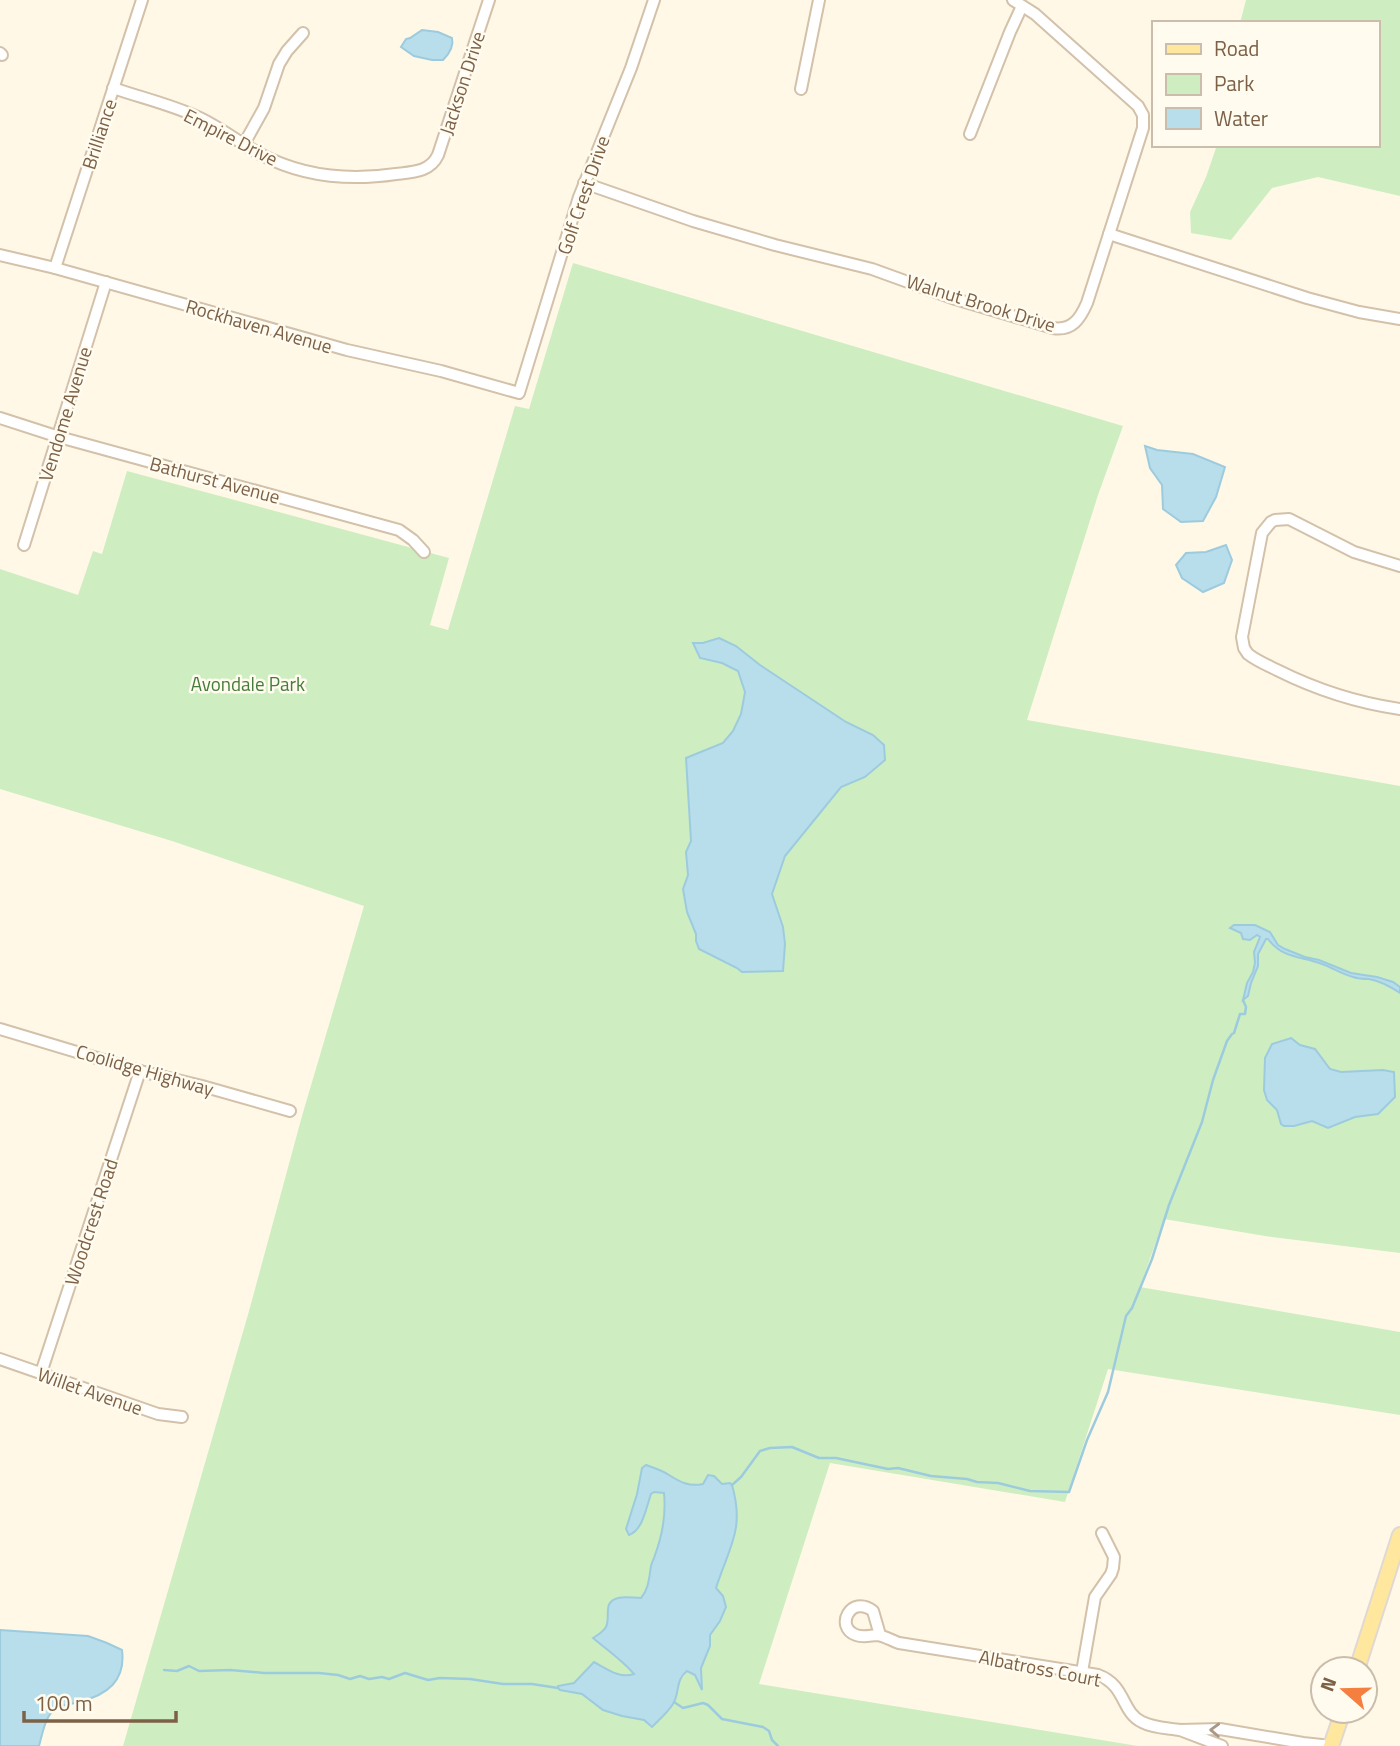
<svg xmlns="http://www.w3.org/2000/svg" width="1400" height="1746" font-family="'Titillium Web',sans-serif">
<rect width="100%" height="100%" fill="#fff8e6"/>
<g fill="#ceeec2">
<path d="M 1246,0 L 1400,0 L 1400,196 L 1318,177 L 1272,188 L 1231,240 L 1191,233 L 1190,212 L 1206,177 L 1217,145 L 1377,145 L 1377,23 L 1240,23 Z"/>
<path d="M 573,263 L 1123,426 L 1098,495 L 1027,720 L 1400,786 L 1400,1253 L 1265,1236 L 1164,1219 L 1140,1287 L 1400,1332 L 1400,1415 L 1108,1369 L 1065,1502 L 830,1463 L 759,1684 L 1138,1746 L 123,1746 L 249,1311 L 302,1116 L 364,906 L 172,841 L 0,789 L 0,569 L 78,595 L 93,551 L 102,554 L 127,471 L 449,558 L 430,625 L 448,630 L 515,406 L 529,409 Z"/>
</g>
<g fill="#b8ddeb" stroke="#9dcbde" stroke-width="2">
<path d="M 422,30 L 438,32 L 452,38 C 454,46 449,54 443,60 L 432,60 L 414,56 L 401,47 L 406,39 L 410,38 Z"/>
<path d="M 1145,446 L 1157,450 L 1193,454 L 1225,467 L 1216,497 L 1203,521 L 1181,522 L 1163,509 L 1162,485 L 1150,468 Z"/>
<path d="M 1226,545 L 1232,560 L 1224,583 L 1203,592 L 1182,578 L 1176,565 L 1186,553 L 1206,552 Z"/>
<path d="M 719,638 L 736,646 L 760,665 L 846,722 L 873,735 L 884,745 L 885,760 L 865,777 L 841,787 L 785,856 L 772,894 L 783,927 L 785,944 L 783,971 L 742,972 L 737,968 L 699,949 L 696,941 L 696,934 L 687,912 L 683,889 L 688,875 L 686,852 L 691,841 L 686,758 L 723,743 L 733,731 L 741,714 L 745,692 L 738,671 L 722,663 L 700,658 L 693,643 L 703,643 Z"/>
<path d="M 1234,925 L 1255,925 L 1270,932 L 1278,945 L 1285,949 L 1305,957 L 1319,960 L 1351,973 L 1377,977 L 1393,982 L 1400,987 L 1400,993 C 1391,987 1380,981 1369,979 C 1364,979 1359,979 1353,977 C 1342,974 1333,968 1322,964 C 1301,956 1283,959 1268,939 L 1266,939 L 1258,954 L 1258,966 L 1251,983 L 1248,996 L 1243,1000 L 1247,983 L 1253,972 L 1255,963 L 1254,952 L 1260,937 L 1257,935 L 1250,940 L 1243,939 L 1241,933 L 1230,928 Z"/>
<path d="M 1291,1038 L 1300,1045 L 1315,1049 L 1330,1069 L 1341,1072 L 1383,1070 L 1394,1072 L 1395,1097 L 1378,1114 L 1355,1117 L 1328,1128 L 1312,1121 L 1294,1126 L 1284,1126 L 1281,1124 L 1277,1110 L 1267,1100 L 1264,1090 L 1265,1058 L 1272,1044 Z"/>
<path d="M 646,1465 C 654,1468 662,1470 669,1475 C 680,1482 689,1487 703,1484 L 708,1475 L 714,1476 L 722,1484 L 730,1483 L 732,1485 C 745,1530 729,1547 716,1588 L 723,1596 L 726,1607 L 720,1621 L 710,1635 L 710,1646 L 701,1668 L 702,1690 L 695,1675 L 687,1671 C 675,1680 680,1693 673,1704 C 668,1712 659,1720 652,1727 L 644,1720 L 622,1716 L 603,1710 L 582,1694 L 560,1690 L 558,1688 L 558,1686 L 574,1683 L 594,1662 C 607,1669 620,1679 634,1674 C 622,1660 607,1650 593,1638 C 598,1635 603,1632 606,1627 C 611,1616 602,1602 618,1598 C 625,1596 634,1598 641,1598 C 649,1589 649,1577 651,1566 C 653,1558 653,1562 655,1555 C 662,1536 666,1513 664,1493 L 654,1492 L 651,1494 C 646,1508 643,1530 629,1535 L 626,1529 L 637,1494 L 642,1468 Z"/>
<path d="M 0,1630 L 88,1636 L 107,1643 L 122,1650 C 126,1681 107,1695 79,1702 C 70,1705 60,1704 53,1711 C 45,1718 42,1735 39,1746 L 0,1746 Z"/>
</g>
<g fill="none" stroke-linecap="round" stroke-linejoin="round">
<g stroke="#9dcbde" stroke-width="2.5">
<path d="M 732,1485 L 741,1477 L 760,1451 L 770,1448 L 792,1447 L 819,1458 L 836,1458 L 888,1469 L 898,1468 L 931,1476 L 967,1479 L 977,1482 L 998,1483 L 1030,1491 L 1069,1492 L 1087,1440 L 1108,1392 L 1126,1316 L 1132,1308 L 1152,1259 L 1169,1205 L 1202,1122 L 1213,1080 L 1227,1041 L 1232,1034 L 1234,1033 L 1240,1014 L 1245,1014 L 1246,1007 L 1243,1000"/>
<path d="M 164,1670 L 177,1671 L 189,1666 L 199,1671 L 230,1670 L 264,1673 L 319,1673 L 338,1675 L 350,1679 L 360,1676 L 369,1679 L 382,1677 L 389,1679 L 405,1673 L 428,1680 L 440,1678 L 470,1679 L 503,1684 L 532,1684 L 558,1688"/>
<path d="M 674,1702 L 683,1708 L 703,1703 L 708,1705 L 722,1719 L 763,1727 L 769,1731 L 772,1740 L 778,1746"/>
</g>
<g stroke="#d3c1aa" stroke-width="14">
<g id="minor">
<path d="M 0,53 L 2,55"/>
<path d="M 113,88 C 142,98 173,105 200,118 C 221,128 240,143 260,154 C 303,177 349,181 396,174 C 413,172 430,172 438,155 L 489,0"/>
<path d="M 801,89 L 819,0"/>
<path d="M 970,134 L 1010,32 L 1022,6"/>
<path d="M 244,144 L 264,108 L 279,64 L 287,51 L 303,33"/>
<path d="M 584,183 L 693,221 L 775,245 L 872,269 L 952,298 L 1053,328 C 1072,331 1080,319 1087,303 L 1143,128 L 1143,115 L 1138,106 L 1035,14 L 1013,0"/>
<path d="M 1109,234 L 1307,298 L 1359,312 L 1400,319"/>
<path d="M 0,255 L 55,268 L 347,350 L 441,371 L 519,393 L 579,197 L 631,68 L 654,0"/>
<path d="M 55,268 L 142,0"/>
<path d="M 0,418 L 59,437 L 399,530 L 413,540 L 424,552"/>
<path d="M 24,545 L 106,282"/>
<path d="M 1400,566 L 1354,552 L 1289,519 L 1275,520 L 1271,522 L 1262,533 L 1242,637 L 1244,648 L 1248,654 C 1257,661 1267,665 1277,670 C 1315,689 1358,703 1400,709"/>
<path d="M 0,1029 L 140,1071 L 202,1086 L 290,1111"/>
<path d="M 0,1359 L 158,1414 L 182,1417"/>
<path d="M 41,1373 L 140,1071"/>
<path d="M 880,1635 L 873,1611 C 851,1594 834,1627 856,1635 C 864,1638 871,1635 878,1635 C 884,1636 893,1641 899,1643 L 1098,1675 C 1126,1685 1121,1712 1142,1722 C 1153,1728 1168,1728 1180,1730"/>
<path d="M 1082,1672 L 1095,1597 L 1111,1574 L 1113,1568 L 1114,1557 L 1102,1533"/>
<path d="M 1222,1746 L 1180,1730 L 1220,1729 L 1303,1743 L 1331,1746"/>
</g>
</g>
<g stroke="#e0d9d3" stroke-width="18">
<g id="major">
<path d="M 1357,1669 L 1400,1535"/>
<path d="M 1331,1746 L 1343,1711"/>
</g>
</g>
<use href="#minor" stroke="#fff" stroke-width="10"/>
<use href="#major" stroke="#ffe79d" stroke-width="14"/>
</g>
<defs><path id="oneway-chevron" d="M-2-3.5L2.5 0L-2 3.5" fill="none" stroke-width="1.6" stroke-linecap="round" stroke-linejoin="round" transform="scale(1.75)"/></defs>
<use stroke="#aa9887" href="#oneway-chevron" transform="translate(1215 1730) rotate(-178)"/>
<g text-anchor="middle" stroke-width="5" stroke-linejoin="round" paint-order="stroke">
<g font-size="19" fill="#7c6147" stroke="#fffbef">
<text transform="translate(462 83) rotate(-72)" y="7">Jackson Drive</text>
<text transform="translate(99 134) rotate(-72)" y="7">Brilliance</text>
<text transform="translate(231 137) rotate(27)" y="7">Empire Drive</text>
<text transform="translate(583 195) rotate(-71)" y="7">Golf Crest Drive</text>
<text transform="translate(981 303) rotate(17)" y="7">Walnut Brook Drive</text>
<text transform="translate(259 326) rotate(16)" y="7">Rockhaven Avenue</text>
<text transform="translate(65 414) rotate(-73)" y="7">Vendome Avenue</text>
<text transform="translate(215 480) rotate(15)" y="7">Bathurst Avenue</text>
<text transform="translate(145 1070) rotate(16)" y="7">Coolidge Highway</text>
<text transform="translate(91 1222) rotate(-72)" y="7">Woodcrest Road</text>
<text transform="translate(90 1391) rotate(19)" y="7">Willet Avenue</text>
<text transform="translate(1040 1668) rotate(11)" y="7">Albatross Court</text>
</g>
<g font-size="19" fill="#467c3b" stroke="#fffbef">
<text x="248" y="691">Avondale Park</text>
</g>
</g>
<rect x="1152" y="21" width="228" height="126" fill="#fffbef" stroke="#cbbdac" stroke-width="2"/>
<rect x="1166" y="44" width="35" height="10" fill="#ffe79d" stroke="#cbbdac" stroke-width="2"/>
<text x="1214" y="56" font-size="21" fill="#7c6147">Road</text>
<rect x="1166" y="74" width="35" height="21" fill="#ceeec2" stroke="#cbbdac" stroke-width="2"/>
<text x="1214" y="91" font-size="21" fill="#7c6147">Park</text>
<rect x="1166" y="108" width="35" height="21" fill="#b8ddeb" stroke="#cbbdac" stroke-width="2"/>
<text x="1214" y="126" font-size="21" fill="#7c6147">Water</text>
<g transform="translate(1344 1690) rotate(290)"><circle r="33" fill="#fffbef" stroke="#cbbdac" stroke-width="2"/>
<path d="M0-5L12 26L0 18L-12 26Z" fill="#f57f3f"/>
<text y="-10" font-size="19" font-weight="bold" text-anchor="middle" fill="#7c6147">N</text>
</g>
<path d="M24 1711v10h152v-10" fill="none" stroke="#7c6147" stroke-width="3.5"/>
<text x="35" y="1711" font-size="21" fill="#7c6147" stroke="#fffbef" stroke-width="5" paint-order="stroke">100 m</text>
</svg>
